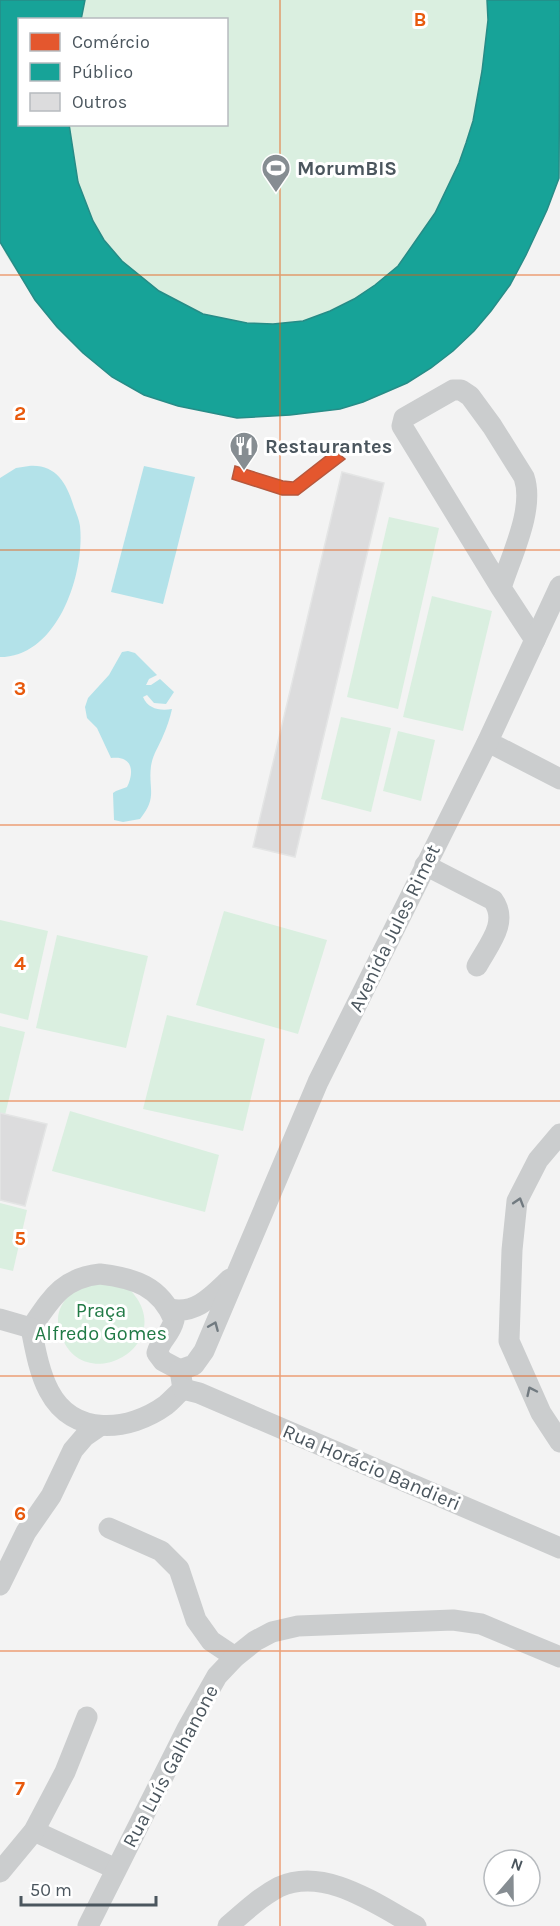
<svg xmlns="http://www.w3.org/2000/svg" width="560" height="1926" font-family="Karla,sans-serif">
<rect width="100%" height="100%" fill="#f3f3f3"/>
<g fill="#daefe0" fill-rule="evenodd">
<path d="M 0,0 L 560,0 L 560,173 L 547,210 L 526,255 L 510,285 L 491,311 L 474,331 L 431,368 L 407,383 L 384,394 L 363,402 L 319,412 L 237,418 L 178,406 L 57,327 L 35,300 L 6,255 L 0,242 ZM 20,20 L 226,20 L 226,124 L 20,124 Z"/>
<path d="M 389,517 L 439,528 L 398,709 L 347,697 Z"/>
<path d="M 432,596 L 492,611 L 463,731 L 403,717 Z"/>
<path d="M 341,717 L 391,728 L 371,812 L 321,799 Z"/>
<path d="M 398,731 L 435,740 L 421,801 L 383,791 Z"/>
<path d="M 224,911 L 327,940 L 298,1034 L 196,1005 Z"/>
<path d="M 0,920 L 48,931 L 28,1020 L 0,1013 Z"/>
<path d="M 57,935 L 148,956 L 126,1048 L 36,1028 Z"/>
<path d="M 167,1015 L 265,1039 L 243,1131 L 143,1109 Z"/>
<path d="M 0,1026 L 25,1032 L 5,1115 L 0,1114 Z"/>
<path d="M 70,1111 L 219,1155 L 205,1212 L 52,1171 Z"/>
<path d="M 0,1203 L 27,1210 L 13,1271 L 0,1268 Z"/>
<path d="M 81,1283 C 90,1283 114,1280 122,1284 C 129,1287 134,1294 138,1300 C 169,1352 81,1394 61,1335 C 52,1310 65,1299 81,1283 Z"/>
</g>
<g fill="#b3e2e9">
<path d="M 29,466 C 55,464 66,482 73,504 C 75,511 79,518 80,526 C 85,573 58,657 0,657 L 0,478 L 16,468 Z"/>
<path d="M 144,466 L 195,477 L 163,604 L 111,592 Z"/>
<path d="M 128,651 L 135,653 L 157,675 L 149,679 L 146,685 L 151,685 L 160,679 L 174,692 L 166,704 L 154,703 L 147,695 L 143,697 C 148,709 160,711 172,709 C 170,718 167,727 163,736 C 159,746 153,754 151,766 C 148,789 158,797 140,819 L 123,822 L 114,820 L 113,793 L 116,791 L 127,787 C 135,771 132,755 111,758 L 97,728 L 87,718 L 85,707 L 88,698 L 109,675 L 122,652 Z"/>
</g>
<path fill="#e4572e" stroke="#b6573c" stroke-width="1.5" d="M 334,450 L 345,459 L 298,495 L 282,495 L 232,479 L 235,466 L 283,481 L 293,482 Z"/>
<path fill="#17a398" stroke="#278c87" stroke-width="1.5" d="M 0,0 L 85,0 L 81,20 L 20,20 L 20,124 L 69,124 L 78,182 L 93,221 L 104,240 L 122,261 L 159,291 L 203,314 L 247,323 L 273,324 L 303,321 L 330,311 L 354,299 L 375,285 L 398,266 L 435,213 L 459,163 L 466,143 L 473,121 L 482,71 L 488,20 L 487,0 L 560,0 L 559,178 L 547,210 L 526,255 L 510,285 L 491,311 L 474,331 L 453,351 L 431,368 L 407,383 L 363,402 L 340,409 L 290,415 L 237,418 L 178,406 L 144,395 L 112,377 L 83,353 L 57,327 L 35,300 L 0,242 Z"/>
<g fill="#dcdcdd" stroke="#e4e5e5" stroke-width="1.5">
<path d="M 342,472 L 384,483 L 295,857 L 253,847 Z"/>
<path d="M 0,1113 L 47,1124 L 25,1206 L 0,1200 Z"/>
</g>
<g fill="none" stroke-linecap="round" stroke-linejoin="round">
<g stroke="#cbcdce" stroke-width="21">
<path d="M 501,588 C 511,556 535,509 524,477 L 492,426 L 470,396 L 461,390 L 453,390 L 404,418 L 402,426 L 501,588 L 535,640"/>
<path d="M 487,743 L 498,747 L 560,779"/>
<path d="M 425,865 L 493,900 C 509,922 489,944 477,966"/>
<path d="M 560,1134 L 538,1160 L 517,1201 L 512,1250 L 509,1341 L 541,1413 L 560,1442"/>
<path d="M 100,1274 C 134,1278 160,1286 174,1320 C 170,1336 161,1338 157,1353 L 163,1361 L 180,1370 L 183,1389 C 177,1394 172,1400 166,1405 C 129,1432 73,1437 49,1391 C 39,1372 35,1348 31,1328 C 51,1299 62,1278 100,1274 Z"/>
<path d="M 170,1309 C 196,1315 213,1295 230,1279"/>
<path d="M 0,1319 L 31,1328"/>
<path d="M 180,1370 L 194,1365 L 204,1351 L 318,1082 L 487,743 L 560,586"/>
<path d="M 183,1389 L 199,1393 L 560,1548"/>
<path d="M 109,1528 L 161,1551 L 179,1569 L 196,1620 L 211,1641 L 235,1657"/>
<path d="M 0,1585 L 26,1532 L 51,1496 L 73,1450 L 85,1436 L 98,1427"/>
<path d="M 34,1831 L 116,1869"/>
<path d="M 0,1872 L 34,1831 L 65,1772 L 87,1717"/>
<path d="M 88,1926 L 187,1729 L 217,1676 L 235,1657 L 255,1641 L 272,1632 L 298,1626 L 453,1620 L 481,1624 L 560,1657"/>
<path d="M 228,1926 C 244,1912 260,1897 279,1887 C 325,1866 377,1905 416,1926"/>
</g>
</g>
<defs><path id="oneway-chevron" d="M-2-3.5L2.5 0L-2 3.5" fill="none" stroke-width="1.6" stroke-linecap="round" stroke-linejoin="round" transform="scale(1.5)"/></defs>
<g stroke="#717a80">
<use href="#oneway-chevron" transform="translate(519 1202) rotate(-73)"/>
<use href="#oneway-chevron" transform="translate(214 1326) rotate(-67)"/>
<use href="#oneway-chevron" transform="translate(531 1391) rotate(-115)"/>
</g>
<path fill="none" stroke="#e8590c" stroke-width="1.5" stroke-opacity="0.55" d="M 280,0 L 280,1926M 0,275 L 560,275M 0,550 L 560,550M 0,825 L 560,825M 0,1101 L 560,1101M 0,1376 L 560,1376M 0,1651 L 560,1651"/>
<defs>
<g id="stadium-pin" transform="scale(1.5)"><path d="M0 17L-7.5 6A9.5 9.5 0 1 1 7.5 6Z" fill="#868d92" stroke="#fff"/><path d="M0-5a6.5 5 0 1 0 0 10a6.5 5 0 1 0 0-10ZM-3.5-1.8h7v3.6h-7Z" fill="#fff"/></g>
<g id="restaurant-pin" transform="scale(1.5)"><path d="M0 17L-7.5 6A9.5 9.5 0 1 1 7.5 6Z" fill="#868d92" stroke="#fff"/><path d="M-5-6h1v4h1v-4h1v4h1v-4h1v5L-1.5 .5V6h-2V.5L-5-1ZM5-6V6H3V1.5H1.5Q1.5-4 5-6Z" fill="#fff"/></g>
</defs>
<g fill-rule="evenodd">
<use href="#stadium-pin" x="276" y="168"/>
<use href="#restaurant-pin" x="244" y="446"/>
</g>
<g text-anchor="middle" stroke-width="6" stroke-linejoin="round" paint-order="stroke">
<g font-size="20" font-weight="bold" fill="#4b565e" stroke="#fff" text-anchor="start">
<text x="297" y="175">MorumBIS</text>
<text x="265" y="453">Restaurantes</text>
</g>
<g font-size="20" fill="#4b565e" stroke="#fff">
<text transform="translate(394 928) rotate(-64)" y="7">Avenida Jules Rimet</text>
<text transform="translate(372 1467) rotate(23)" y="7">Rua Horácio Bandieri</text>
<text transform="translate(170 1766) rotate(-62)" y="7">Rua Luís Galhanone</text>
</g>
<g font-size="20" fill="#217a46" stroke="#fff">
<text x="101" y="1317">Praça<tspan x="101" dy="23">Alfredo Gomes</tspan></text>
</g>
</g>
<g font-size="20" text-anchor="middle" font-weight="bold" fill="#e8590c" stroke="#fff" stroke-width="6" stroke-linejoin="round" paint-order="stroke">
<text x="420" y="26">B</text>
<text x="20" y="420">2</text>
<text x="20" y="695">3</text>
<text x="20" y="970">4</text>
<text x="20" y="1245">5</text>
<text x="20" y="1520">6</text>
<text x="20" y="1795">7</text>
</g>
<rect x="18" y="18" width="210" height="108" fill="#ffffff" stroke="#b7bbbf" stroke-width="1.5"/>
<rect x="30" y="33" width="30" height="18" fill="#e4572e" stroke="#b7bbbf" stroke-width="1.5"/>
<text x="72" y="48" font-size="18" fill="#4b565e">Comércio</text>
<rect x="30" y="63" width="30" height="18" fill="#17a398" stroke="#b7bbbf" stroke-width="1.5"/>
<text x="72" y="78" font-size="18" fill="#4b565e">Público</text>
<rect x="30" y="93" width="30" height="18" fill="#dcdcdd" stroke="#b7bbbf" stroke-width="1.5"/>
<text x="72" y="108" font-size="18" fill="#4b565e">Outros</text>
<g transform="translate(512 1878) rotate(20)"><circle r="28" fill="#ffffff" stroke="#b7bbbf" stroke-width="1.5"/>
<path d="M0-4.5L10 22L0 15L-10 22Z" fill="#868d92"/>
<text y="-9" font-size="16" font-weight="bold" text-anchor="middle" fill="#4b565e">N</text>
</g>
<path d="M21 1896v9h135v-9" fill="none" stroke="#4b565e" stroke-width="3"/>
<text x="30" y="1896" font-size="18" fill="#4b565e" stroke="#ffffff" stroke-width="4.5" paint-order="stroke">50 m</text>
</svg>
